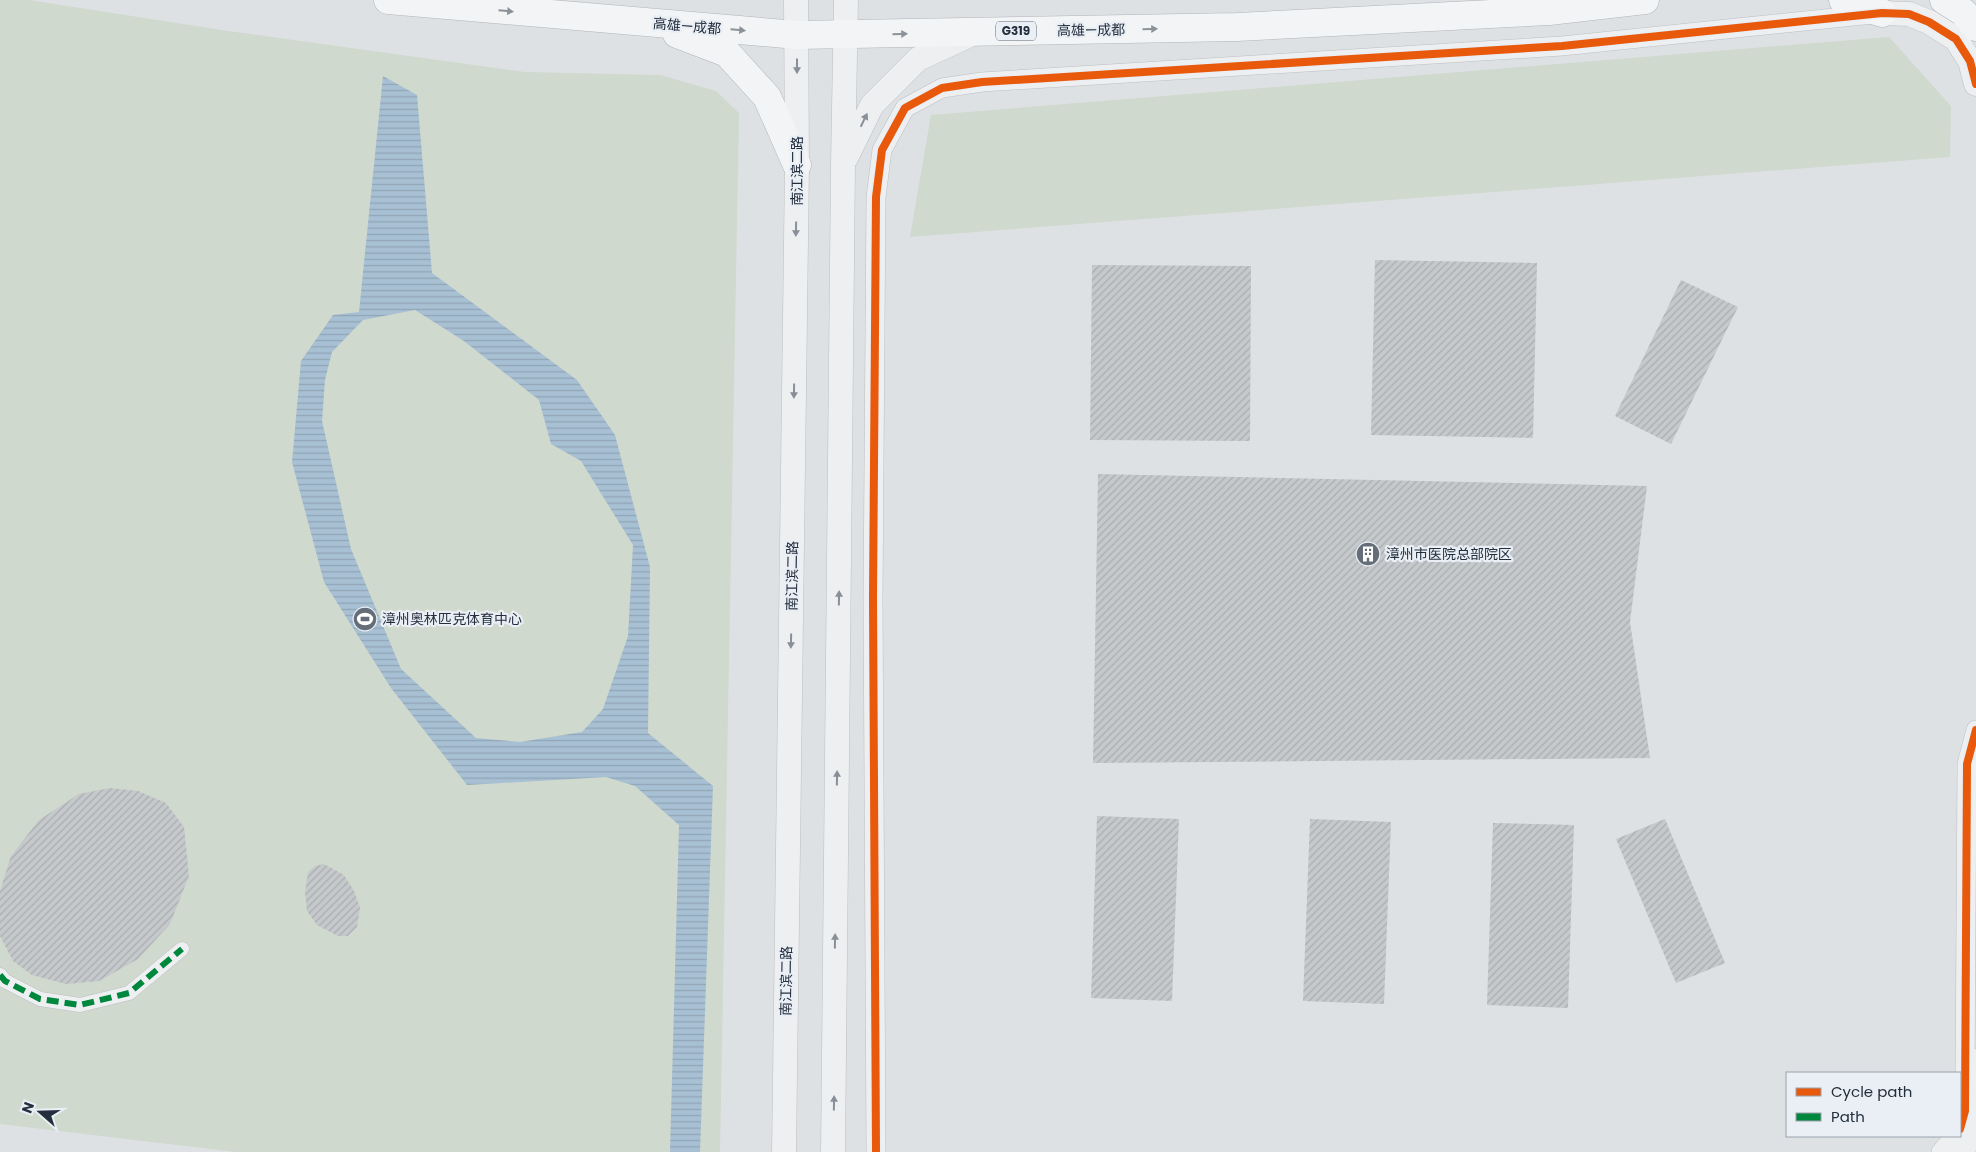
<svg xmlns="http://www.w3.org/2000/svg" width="1976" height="1152" font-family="Poppins,'Noto Sans SC',sans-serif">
<defs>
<pattern id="water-rules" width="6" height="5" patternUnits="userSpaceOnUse" patternTransform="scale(1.25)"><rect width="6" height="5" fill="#a8c0d3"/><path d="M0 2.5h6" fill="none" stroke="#90a5b6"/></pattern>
<pattern id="building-hatch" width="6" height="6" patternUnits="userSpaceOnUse" patternTransform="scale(1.25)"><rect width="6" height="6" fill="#c6c9cc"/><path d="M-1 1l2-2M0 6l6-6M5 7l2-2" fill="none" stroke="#aaadb0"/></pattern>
</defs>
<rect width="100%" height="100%" fill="#dee1e4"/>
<g fill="#cfd9cd">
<path d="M 0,0 L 29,0 L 228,31 L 525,72 L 660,75 L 716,91 L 739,113 L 720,1152 L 236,1152 L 0,1124 Z"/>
<path d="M 1889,37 L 1951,106 L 1950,157 L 910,237 L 931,115 Z"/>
</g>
<path fill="url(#water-rules)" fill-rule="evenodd" d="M 383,76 L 417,95 L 432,273 L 577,380 L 615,435 L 650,567 L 648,733 L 713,786 L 700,1152 L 670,1152 L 679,825 L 635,786 L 606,777 L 467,785 L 391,688 L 324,582 L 292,462 L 301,361 L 333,315 L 359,312 ZM 415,310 L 464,341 L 539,400 L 551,444 L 581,461 L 633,545 L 628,636 L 603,709 L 582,732 L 520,742 L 476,738 L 401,669 L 351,549 L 322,421 L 325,380 L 332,352 L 363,320 Z"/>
<g fill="url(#building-hatch)">
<path d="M 1375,260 L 1537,263 L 1533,438 L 1371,435 Z"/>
<path d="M 1092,265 L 1251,266 L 1250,441 L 1090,440 Z"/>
<path d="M 1681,280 L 1738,307 L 1671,444 L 1615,416 Z"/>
<path d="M 1098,474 L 1647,486 L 1630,622 L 1650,758 L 1093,763 Z"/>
<path d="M 110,788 L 138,791 L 166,803 L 184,827 L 189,876 L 170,924 L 138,959 L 99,981 L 66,984 L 32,975 L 13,961 L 0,936 L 0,891 L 11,856 L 39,820 L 79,794 Z"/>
<path d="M 1097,816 L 1179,819 L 1172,1001 L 1091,998 Z"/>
<path d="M 1310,819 L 1391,822 L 1384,1004 L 1303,1001 Z"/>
<path d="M 1665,819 L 1725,963 L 1676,983 L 1616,839 Z"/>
<path d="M 1493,823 L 1574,825 L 1568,1008 L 1487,1005 Z"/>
<path d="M 324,864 L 344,875 L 354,891 L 360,908 L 357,927 L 348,936 L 338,936 L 317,925 L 307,911 L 305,892 L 308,872 L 315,866 Z"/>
</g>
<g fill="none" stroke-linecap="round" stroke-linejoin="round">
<g stroke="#bcbfc2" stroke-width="15">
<path id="pedestrian" d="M 0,975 L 5,981 L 40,999 L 80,1005 L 129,993 L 182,949"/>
</g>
<g stroke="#bcbfc2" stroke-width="20">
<g id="minor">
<path d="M 1965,1080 L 1967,764 L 1976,730"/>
<path d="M 876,1152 L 873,598 L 876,197 L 882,150 L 905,108 L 942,88 L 982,82 L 1562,46 L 1873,14"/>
<path d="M 1941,1152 L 1955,1136"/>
</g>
</g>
<g stroke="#bcbfc2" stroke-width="25">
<g id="tertiary">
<path d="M 1882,13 L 1909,14 L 1929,22 L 1956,39 L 1970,61 L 1976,84"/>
<path d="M 846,158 L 872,105 L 918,59 L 974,33"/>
<path d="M 784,1152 L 797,165 L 796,0"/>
<path d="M 833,1152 L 843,164 L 846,0"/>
<path d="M 1963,1152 L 1976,1105 L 1976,1061"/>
</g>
</g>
<g stroke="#b0b4b9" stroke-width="29">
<g id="trunk">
<path d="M 388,0 L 797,35 L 1237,27 L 1549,11 L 1645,0"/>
<path d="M 1843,0 L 1882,13"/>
<path d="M 1944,0 L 1963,12 L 1976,27"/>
<path d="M 677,34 L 727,53 L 767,97 L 797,165"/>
</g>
</g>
<use href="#pedestrian" stroke="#edeff1" stroke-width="14"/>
<use href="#minor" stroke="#edeff1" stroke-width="19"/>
<use href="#tertiary" stroke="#edeff1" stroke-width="24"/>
<use href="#trunk" stroke="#f2f4f5" stroke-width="28"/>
<path stroke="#00873e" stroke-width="6" stroke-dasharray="12 6" stroke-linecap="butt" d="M 0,975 L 5,981 L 40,999 L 80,1005 L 129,993 L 182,949"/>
<g stroke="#eaeff5" stroke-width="11">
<g id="cycleway">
<path d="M 1960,1129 L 1965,1111 L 1967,764 L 1976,730"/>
<path d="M 876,1152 L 873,598 L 876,197 L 882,150 L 905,108 L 942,88 L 982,82 L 1562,46 L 1882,13 L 1909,14 L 1929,22 L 1956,39 L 1970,61 L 1976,84"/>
</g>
</g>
<use href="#cycleway" stroke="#e8590c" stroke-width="8"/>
</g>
<defs><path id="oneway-solid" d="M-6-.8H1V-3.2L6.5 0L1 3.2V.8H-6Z" transform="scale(1.25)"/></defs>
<g fill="#8b929a">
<use href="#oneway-solid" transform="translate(506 11) rotate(5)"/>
<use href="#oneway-solid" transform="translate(1150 29) rotate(-1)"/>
<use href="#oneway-solid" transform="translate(738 30) rotate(5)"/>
<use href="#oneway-solid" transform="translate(900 34) rotate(-1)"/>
</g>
<g fill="#888f98">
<use href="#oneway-solid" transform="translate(797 66) rotate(90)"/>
<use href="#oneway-solid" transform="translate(864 120) rotate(-64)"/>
<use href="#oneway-solid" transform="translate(796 229) rotate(91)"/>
<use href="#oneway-solid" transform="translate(794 391) rotate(91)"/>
<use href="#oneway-solid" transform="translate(839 598) rotate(-89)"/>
<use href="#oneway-solid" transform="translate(791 641) rotate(91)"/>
<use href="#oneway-solid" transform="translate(837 778) rotate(-89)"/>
<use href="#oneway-solid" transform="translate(835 941) rotate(-89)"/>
<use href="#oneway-solid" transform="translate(834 1103) rotate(-89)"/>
</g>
<defs>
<g id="building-disc" transform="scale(1.25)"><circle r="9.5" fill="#656d78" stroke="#eaeff5"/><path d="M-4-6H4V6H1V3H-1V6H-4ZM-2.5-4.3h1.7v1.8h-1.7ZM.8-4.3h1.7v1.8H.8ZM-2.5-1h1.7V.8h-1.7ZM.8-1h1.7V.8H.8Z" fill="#fff"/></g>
<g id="stadium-disc" transform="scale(1.25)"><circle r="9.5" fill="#656d78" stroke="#eaeff5"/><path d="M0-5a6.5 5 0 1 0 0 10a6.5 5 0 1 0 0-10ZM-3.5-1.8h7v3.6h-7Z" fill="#fff"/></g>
</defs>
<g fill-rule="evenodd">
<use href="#building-disc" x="1368" y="554"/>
<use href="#stadium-disc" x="365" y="619"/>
</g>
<g text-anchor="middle" stroke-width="4.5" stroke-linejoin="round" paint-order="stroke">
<rect fill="#eaeff5" stroke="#5f6975" stroke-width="1" x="996" y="21.5" width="40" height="19" rx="4"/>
<g font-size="12" font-weight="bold" fill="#242f3e">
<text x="1016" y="35">G319</text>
</g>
<g font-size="14" fill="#242f3e" stroke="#eaeff5">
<text transform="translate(687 26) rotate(5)" y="5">高雄—成都</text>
<text transform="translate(1091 30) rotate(-1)" y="5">高雄—成都</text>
<text transform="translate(797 171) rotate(-90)" y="5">南江滨二路</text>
<text transform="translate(792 576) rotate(-89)" y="5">南江滨二路</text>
<text transform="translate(786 981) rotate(-89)" y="5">南江滨二路</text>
</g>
<g font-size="14" fill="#242f3e" stroke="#eaeff5" text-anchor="start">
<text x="1386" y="559">漳州市医院总部院区</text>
<text x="382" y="624">漳州奥林匹克体育中心</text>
</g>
</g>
<rect x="1786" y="1072" width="175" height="65" fill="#eaeff5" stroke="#9ba2ac"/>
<rect x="1796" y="1088" width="25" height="8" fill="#e8590c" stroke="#9ba2ac"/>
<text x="1831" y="1097" font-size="15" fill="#242f3e">Cycle path</text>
<rect x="1796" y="1113" width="25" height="8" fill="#00873e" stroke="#9ba2ac"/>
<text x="1831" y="1122" font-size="15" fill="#242f3e">Path</text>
<g transform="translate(40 1112) rotate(290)" stroke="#eaeff5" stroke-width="4" paint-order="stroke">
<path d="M0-4L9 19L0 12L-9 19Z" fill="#242f3e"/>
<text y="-8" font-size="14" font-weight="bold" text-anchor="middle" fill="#242f3e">N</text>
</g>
</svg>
